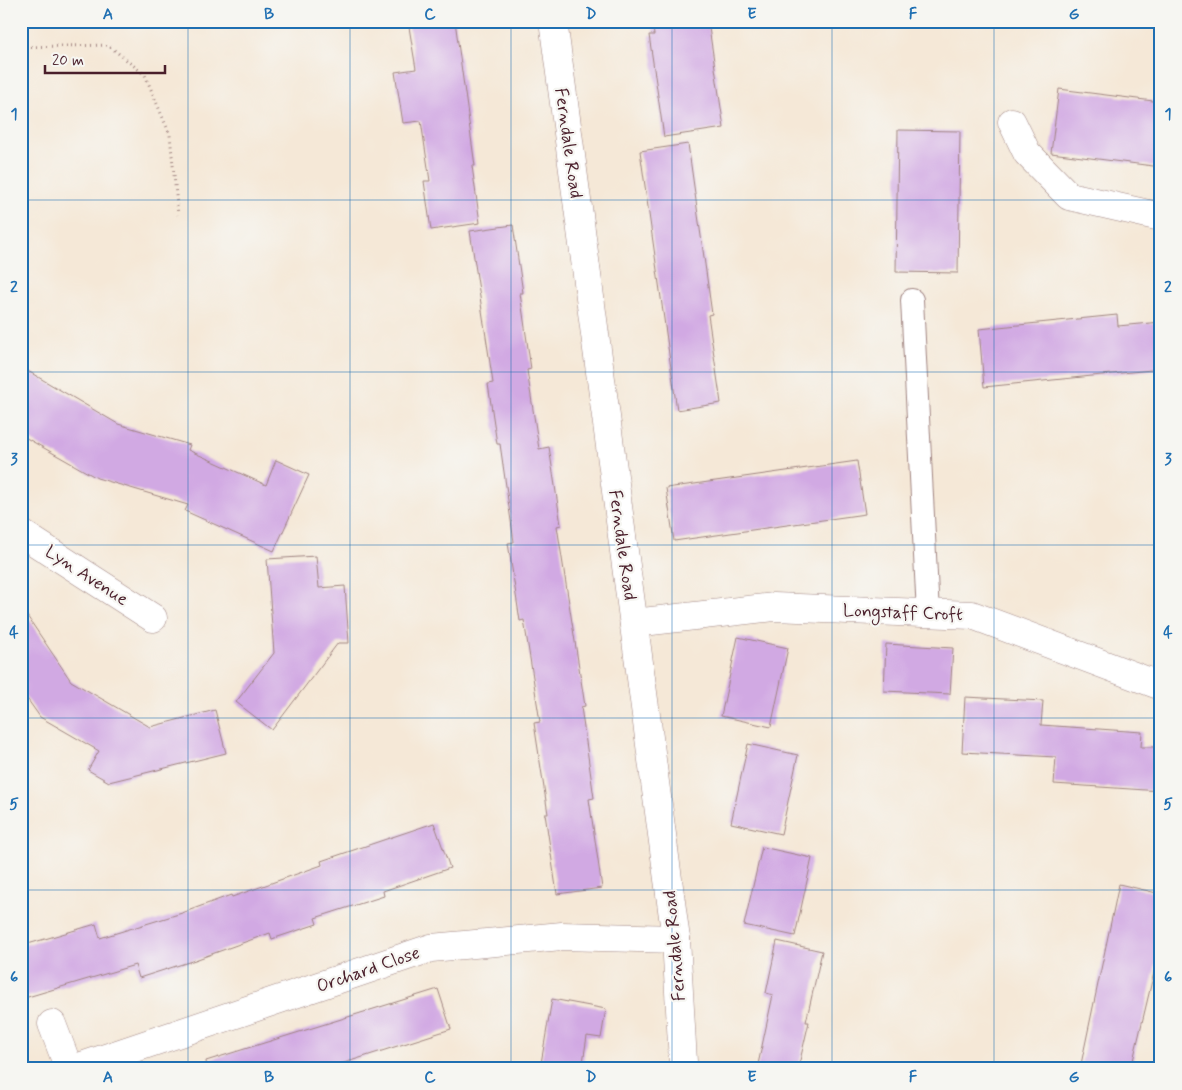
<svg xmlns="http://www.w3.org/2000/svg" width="1182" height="1090" font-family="Mynerve,sans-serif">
<rect width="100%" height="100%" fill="#f6f6f2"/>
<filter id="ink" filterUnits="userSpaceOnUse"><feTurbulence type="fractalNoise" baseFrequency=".02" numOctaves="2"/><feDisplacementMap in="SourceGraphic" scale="10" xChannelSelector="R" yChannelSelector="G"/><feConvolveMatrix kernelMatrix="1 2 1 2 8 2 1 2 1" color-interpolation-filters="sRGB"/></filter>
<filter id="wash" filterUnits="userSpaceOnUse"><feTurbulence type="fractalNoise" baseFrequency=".0096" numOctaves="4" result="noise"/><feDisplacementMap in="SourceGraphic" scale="20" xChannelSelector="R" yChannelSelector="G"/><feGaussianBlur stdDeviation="1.12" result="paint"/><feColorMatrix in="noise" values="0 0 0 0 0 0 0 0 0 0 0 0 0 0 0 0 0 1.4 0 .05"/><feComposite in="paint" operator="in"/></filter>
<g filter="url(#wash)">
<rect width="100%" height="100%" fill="#f5e8d7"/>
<g id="blocks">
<g fill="#d1a9e3">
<path d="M 408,21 L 455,21 L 475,166 L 472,166 L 480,223 L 431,230 L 424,181 L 430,181 L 421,121 L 403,123 L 395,72 L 416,69 Z"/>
<path d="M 652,21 L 708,21 L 724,128 L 664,137 L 649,35 L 654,35 Z"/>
<path d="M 1059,89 L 1161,102 L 1161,167 L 1051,153 Z"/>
<path d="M 898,130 L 960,131 L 958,273 L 896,272 Z"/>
<path d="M 688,144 L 712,314 L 708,315 L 721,403 L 677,410 L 640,151 Z"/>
<path d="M 513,225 L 523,293 L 520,293 L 531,369 L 527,370 L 539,449 L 549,447 L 561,525 L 557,526 L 585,706 L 581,707 L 594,798 L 589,799 L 602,888 L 557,894 L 545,814 L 548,814 L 534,723 L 540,722 L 524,620 L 520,621 L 508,543 L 514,542 L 500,444 L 497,444 L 488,384 L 493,383 L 470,231 Z"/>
<path d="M 1117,315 L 1118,326 L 1161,322 L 1161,369 L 984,387 L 979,329 Z"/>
<path d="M 21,367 L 118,424 L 190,445 L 188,450 L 266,485 L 276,460 L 309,475 L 274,551 L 185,511 L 188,505 L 97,478 L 21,435 Z"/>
<path d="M 857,461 L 865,514 L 674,541 L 666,488 Z"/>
<path d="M 316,556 L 319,588 L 345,586 L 349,643 L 338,643 L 272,730 L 236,702 L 274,653 L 267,559 Z"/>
<path d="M 21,607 L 71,681 L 150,727 L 215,710 L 226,753 L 109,782 L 88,770 L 99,751 L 40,717 L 21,690 Z"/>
<path d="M 738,637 L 788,648 L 771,727 L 721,716 Z"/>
<path d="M 886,644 L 953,648 L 950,694 L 884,691 Z"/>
<path d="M 965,697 L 1043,701 L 1041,725 L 1142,732 L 1141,747 L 1161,747 L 1161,791 L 1054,784 L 1056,757 L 962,752 Z"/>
<path d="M 748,744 L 798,755 L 781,834 L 731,823 Z"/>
<path d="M 434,823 L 450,868 L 383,891 L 384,896 L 315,918 L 317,924 L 272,939 L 270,933 L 195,960 L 139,978 L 135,965 L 21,999 L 21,946 L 96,924 L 100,938 L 182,913 L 231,895 L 232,897 L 322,865 L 321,861 Z"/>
<path d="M 762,847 L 812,858 L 795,936 L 744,925 Z"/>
<path d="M 1119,884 L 1161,894 L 1161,943 L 1131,1069 L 1080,1069 Z"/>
<path d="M 777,941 L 822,951 L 806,1022 L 809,1022 L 798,1069 L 757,1069 L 773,995 L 766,993 Z"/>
<path d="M 438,989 L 451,1029 L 325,1069 L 207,1069 L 206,1061 Z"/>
<path d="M 552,999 L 606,1009 L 601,1038 L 587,1036 L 582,1069 L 540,1069 Z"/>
</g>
</g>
</g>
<g filter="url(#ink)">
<use href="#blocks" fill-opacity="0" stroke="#a08481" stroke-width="1"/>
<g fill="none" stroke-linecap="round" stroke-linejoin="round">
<g stroke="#a08481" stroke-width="24">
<path id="service" d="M 912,300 L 928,614"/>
</g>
<g stroke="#a08481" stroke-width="29">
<g id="minor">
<path d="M 553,21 L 676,939 L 683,1062 L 682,1069"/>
<path d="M 1012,122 L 1027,153 L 1069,196 L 1161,217"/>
<path d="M 21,533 L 153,618"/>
<path d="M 634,623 L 774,607 L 972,615 L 1161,686"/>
<path d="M 52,1024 L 69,1069"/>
<path d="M 73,1069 L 431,948 L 562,936 L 676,939"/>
</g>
</g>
<path stroke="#a08481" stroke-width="3" stroke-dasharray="1 4" stroke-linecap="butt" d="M 21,47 L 108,45 L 145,75 L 170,135 L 178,215"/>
<use href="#service" stroke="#fff" stroke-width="22"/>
<use href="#minor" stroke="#fff" stroke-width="28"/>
</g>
</g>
<path fill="none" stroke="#1f6fb2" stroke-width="1" stroke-opacity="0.55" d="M 188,21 L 188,1069M 350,21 L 350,1069M 511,21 L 511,1069M 672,21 L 672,1069M 832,21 L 832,1069M 994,21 L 994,1069M 21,200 L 1161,200M 21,372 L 1161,372M 21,545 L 1161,545M 21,718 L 1161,718M 21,890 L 1161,890"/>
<g text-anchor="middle" stroke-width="4.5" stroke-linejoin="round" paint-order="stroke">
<g font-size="18" fill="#4a1f2b" stroke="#f6f6f2">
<text transform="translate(569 143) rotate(82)" y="6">Ferndale Road</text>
<text transform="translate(623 545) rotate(82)" y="6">Ferndale Road</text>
<text transform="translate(87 575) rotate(33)" y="6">Lyn Avenue</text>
<text transform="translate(903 612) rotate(2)" y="6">Longstaff Croft</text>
<text transform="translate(674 946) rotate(-95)" y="6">Ferndale Road</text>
<text transform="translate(368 969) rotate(-19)" y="6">Orchard Close</text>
</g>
</g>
<rect width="1182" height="1090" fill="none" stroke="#f6f6f2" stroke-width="55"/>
<path d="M45 65v8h120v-8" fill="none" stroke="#4a1f2b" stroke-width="2.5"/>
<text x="52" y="65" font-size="15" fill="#4a1f2b" stroke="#f6f6f2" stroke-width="4" paint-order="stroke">20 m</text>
<rect x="28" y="28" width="1126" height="1034" fill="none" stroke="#1f6fb2" stroke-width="2"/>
<g font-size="16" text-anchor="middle" font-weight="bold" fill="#1f6fb2">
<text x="108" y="19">A</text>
<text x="269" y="19">B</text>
<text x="430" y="19">C</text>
<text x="591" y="19">D</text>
<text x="752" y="19">E</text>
<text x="913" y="19">F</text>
<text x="1074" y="19">G</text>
<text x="14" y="119">1</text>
<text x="1168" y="119">1</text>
<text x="14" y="292">2</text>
<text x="1168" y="292">2</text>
<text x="14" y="464">3</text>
<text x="1168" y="464">3</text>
<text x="14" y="637">4</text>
<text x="1168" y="637">4</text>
<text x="14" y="809">5</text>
<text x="1168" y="809">5</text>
<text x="14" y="982">6</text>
<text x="1168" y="982">6</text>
<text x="108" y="1082">A</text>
<text x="269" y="1082">B</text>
<text x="430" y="1082">C</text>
<text x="591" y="1082">D</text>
<text x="752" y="1082">E</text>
<text x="913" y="1082">F</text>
<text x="1074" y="1082">G</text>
</g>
</svg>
